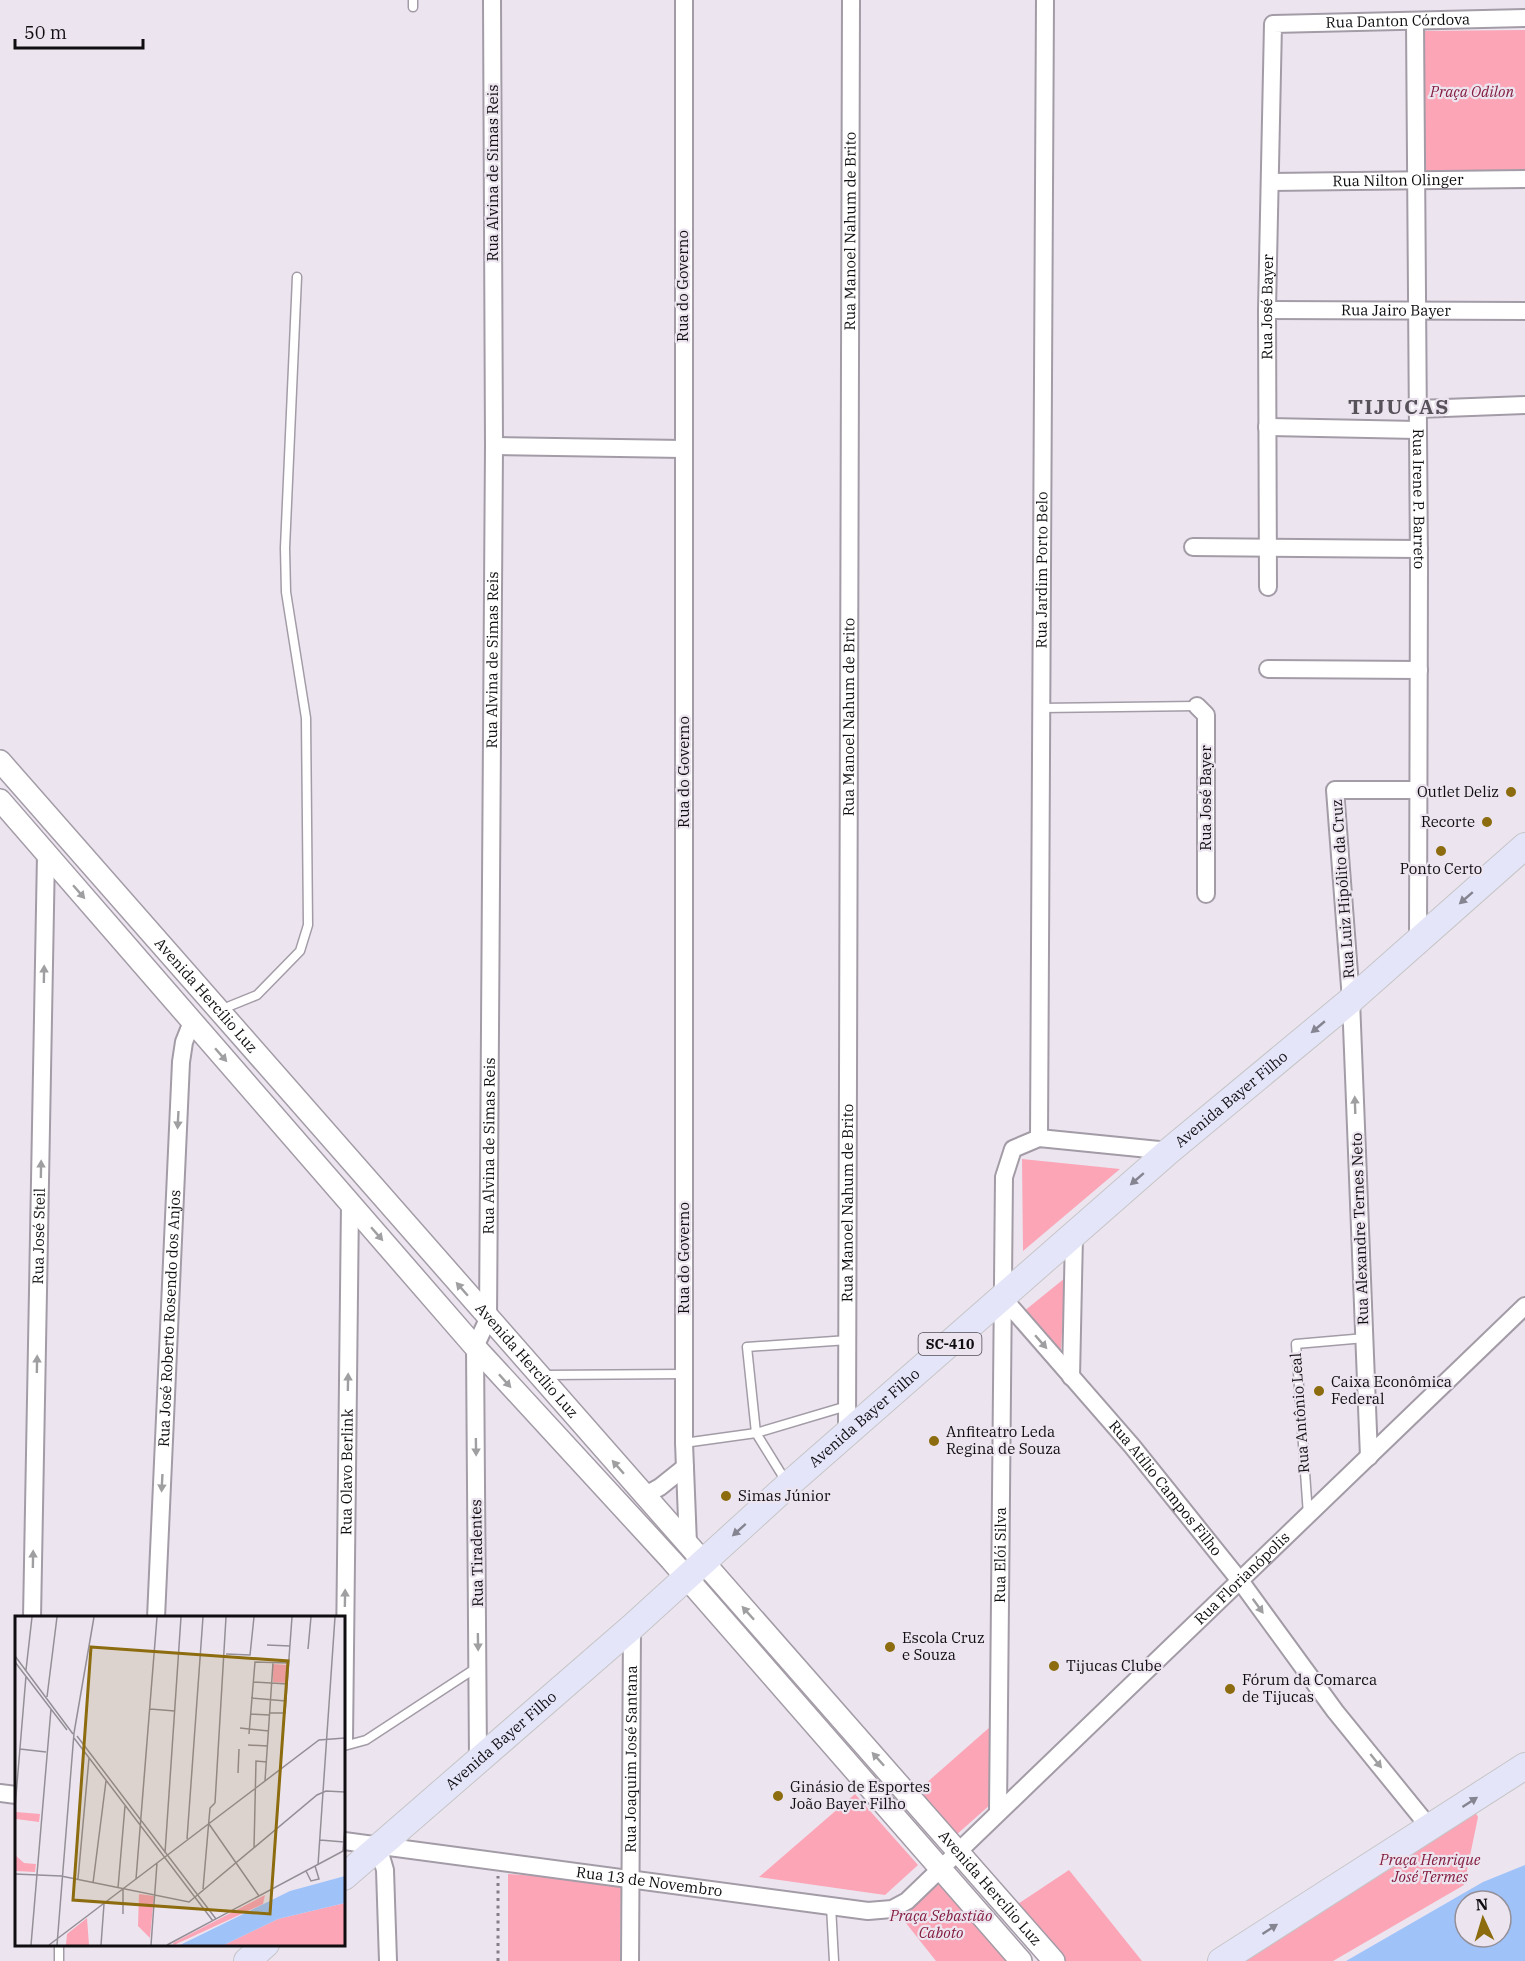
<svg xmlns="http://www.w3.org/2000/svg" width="1525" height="1961" font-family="'IBM Plex Serif',serif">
<rect width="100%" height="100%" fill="#ece5f0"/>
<g fill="#fba5b6">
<path d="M 1525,30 L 1525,174 L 1422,174 L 1417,31 Z"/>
<path d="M 1022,1159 L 1120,1169 L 1023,1251 Z"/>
<path d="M 1065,1278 L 1061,1350 L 1023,1312 Z"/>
<path d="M 990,1727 L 991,1804 L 955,1836 L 916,1792 Z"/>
<path d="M 855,1794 L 918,1865 L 885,1895 L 759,1877 Z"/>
<path d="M 1472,1807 L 1478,1817 L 1464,1885 L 1333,1961 L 1228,1961 Z"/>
<path d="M 1069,1870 L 1142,1961 L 1060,1961 L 1015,1906 Z"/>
<path d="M 508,1874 L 621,1882 L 620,1961 L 508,1961 Z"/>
<path d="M 941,1883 L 1006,1961 L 936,1961 L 898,1913 Z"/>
</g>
<path fill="#9fc2f9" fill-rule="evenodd" d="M 1525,1865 L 1525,1961 L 1346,1961 L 1483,1882 ZM 1465,1901 L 1501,1901 L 1501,1937 L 1465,1937 Z"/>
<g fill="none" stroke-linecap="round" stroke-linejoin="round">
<g stroke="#a39ca7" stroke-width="11">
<g id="service">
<path d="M 413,0 L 413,7"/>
<path d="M 1041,708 L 1197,706"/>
<path d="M 220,1010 L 257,995 L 300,951 L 308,925 L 306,718 L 286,592 L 285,548 L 297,277"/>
<path d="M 544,1375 L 684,1374"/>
<path d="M 847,1406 L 756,1433 L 747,1347 L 848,1340"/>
<path d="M 684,1443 L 756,1433 L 787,1483"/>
<path d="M 1308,1515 L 1296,1344 L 1365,1338"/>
<path d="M 344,1746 L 366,1740 L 476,1668"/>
<path d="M 831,1906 L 834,1961"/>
<path d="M 59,1961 L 59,1944"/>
</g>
</g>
<g stroke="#a39ca7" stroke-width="20">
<g id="minor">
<path d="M 684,0 L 684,1443 L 688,1544"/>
<path id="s1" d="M 1415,22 L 1419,567 L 1418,941"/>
<path id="s2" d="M 1270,182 L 1525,179"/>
<path id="s3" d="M 1267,310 L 1525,311"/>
<path d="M 1418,409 L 1525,405"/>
<path d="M 1267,427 L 1417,430"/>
<path d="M 494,446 L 683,449"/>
<path d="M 1193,547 L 1419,549"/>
<path id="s4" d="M 1268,587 L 1267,310 L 1273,24 L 1525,18"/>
<path d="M 1268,669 L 1419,670"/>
<path d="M 1197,706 L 1206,715 L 1206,894"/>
<path id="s5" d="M 1039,1138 L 1045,0"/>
<path id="s6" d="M 1003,1298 L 1132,1446 L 1241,1582 L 1335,1711 L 1430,1828"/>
<path d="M 1071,1377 L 1074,1235"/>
<path id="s7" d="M 847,1434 L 851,0"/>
<path d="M 1369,1457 L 1351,1000 L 1335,790 L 1419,790"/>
<path d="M 644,1496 L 660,1487 L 685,1467"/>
<path id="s8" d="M 32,1618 L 46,854"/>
<path id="s9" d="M 156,1618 L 181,1062 L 184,1042 L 192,1022"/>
<path id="s10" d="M 344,1740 L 350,1203"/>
<path id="s11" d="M 478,1759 L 475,1347 L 488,1319 L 494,446 L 492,0"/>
<path d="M 0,1793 L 16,1795"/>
<path id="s12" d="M 998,1811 L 1004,1177 L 1013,1149 L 1039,1138 L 1169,1151"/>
<path id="s13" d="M 344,1841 L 868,1911 L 892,1909 L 907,1901 L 1525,1306"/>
<path d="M 378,1846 L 385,1870 L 388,1961"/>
<path id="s14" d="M 630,1961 L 632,1627"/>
</g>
</g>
<g stroke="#a39ca7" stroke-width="24">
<g id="tertiary">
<path id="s15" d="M 0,761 L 1054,1961"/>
<path d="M 0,800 L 475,1347 L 671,1560 L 1021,1961"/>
</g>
</g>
<g stroke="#c6c5c6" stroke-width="28">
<g id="primary">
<path id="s16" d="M 344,1877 L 632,1627 L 788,1485 L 1169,1151 L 1351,1000 L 1525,846"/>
<path d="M 247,1961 L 266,1944"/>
<path d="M 1221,1961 L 1525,1766"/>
</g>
</g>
<path stroke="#847f86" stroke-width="3" stroke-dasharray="3 4.5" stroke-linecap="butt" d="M 498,1961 L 498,1876"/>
<use href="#service" stroke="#fff" stroke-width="8"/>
<use href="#minor" stroke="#fff" stroke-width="16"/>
<use href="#tertiary" stroke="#fff" stroke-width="21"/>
<use href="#primary" stroke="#e5e5fa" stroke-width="26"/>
</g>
<defs><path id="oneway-solid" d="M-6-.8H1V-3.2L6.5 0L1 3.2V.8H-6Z" transform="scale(1.5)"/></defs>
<g fill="#9f9ea0">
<use href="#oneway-solid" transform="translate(79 892) rotate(49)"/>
<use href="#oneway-solid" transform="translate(44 974) rotate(-89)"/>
<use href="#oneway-solid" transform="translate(221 1055) rotate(49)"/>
<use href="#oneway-solid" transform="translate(1355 1105) rotate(-92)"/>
<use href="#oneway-solid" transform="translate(178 1120) rotate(93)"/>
<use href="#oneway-solid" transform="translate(41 1169) rotate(-89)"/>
<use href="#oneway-solid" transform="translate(377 1234) rotate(49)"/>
<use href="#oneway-solid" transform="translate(462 1289) rotate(-131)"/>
<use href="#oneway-solid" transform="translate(1041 1342) rotate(49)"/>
<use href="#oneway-solid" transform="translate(37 1364) rotate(-89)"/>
<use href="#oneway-solid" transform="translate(505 1381) rotate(48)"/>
<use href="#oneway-solid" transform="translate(348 1382) rotate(-89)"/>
<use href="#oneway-solid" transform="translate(476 1447) rotate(89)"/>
<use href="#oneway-solid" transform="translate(618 1467) rotate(-131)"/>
<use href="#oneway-solid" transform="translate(162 1483) rotate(93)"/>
<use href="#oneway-solid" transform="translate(33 1559) rotate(-89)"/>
<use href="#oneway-solid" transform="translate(345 1598) rotate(-89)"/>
<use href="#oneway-solid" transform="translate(1258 1606) rotate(54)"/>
<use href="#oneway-solid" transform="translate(748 1613) rotate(-132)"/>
<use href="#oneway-solid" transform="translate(478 1642) rotate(89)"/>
<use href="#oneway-solid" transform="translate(878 1759) rotate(-132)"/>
<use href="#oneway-solid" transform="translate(1376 1761) rotate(51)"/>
</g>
<g fill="#858491">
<use href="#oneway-solid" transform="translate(1466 898) rotate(139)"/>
<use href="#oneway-solid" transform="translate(1318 1027) rotate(140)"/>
<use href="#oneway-solid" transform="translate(1137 1179) rotate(139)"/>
<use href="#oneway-solid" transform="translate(739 1530) rotate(138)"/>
<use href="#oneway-solid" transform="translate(1470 1802) rotate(-33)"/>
<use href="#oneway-solid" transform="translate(1270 1929) rotate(-33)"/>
</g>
<g fill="#8c6c0e" stroke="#ece5f0" stroke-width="2">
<circle cx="1511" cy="792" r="6"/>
<circle cx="1487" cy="822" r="6"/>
<circle cx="1441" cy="851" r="6"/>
<circle cx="1319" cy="1391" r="6"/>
<circle cx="934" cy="1441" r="6"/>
<circle cx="726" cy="1496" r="6"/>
<circle cx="890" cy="1647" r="6"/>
<circle cx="1054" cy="1666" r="6"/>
<circle cx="1230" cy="1689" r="6"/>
<circle cx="778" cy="1796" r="6"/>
</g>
<g text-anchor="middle" stroke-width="4.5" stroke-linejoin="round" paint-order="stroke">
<rect fill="#ece5f0" stroke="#524e54" stroke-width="1.5" x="918.5" y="1333" width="63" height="22" rx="4.5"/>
<g font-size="14" font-weight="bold" fill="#100d11">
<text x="950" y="1349">SC-410</text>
</g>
<g font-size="15" fill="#100d11" stroke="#ece5f0">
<text dy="5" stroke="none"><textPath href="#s4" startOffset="688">Rua Danton Córdova</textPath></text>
<text transform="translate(493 173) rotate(-90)" y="5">Rua Alvina de Simas Reis</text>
<text dy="5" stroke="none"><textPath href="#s2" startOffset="128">Rua Nilton Olinger</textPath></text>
<text dy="5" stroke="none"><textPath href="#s7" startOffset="1203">Rua Manoel Nahum de Brito</textPath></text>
<text transform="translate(683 286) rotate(-90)" y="5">Rua do Governo</text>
<text dy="5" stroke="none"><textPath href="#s4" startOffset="280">Rua José Bayer</textPath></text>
<text dy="5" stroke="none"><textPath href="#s3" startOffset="129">Rua Jairo Bayer</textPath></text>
<text dy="5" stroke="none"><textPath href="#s1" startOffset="477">Rua Irene P. Barreto</textPath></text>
<text dy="5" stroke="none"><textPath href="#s5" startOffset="568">Rua Jardim Porto Belo</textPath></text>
<text dy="5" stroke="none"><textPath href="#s11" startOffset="1102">Rua Alvina de Simas Reis</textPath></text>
<text dy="5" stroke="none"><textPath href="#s7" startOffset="717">Rua Manoel Nahum de Brito</textPath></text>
<text transform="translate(684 772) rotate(-90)" y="5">Rua do Governo</text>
<text transform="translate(1206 798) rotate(-90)" y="5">Rua José Bayer</text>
<text transform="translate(1343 889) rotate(-94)" y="5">Rua Luiz Hipólito da Cruz</text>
<text dy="5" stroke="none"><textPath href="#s15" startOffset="312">Avenida Hercílio Luz</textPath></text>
<text dy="5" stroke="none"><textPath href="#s16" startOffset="1180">Avenida Bayer Filho</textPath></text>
<text dy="5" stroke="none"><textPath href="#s11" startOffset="616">Rua Alvina de Simas Reis</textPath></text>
<text dy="5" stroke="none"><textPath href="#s7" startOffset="231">Rua Manoel Nahum de Brito</textPath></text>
<text transform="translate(1360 1229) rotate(-92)" y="5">Rua Alexandre Ternes Neto</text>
<text dy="5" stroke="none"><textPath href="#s8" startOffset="382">Rua José Steil</textPath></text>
<text transform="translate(684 1258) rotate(-90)" y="5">Rua do Governo</text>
<text dy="5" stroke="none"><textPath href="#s9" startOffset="300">Rua José Roberto Rosendo dos Anjos</textPath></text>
<text dy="5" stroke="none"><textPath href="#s15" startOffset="798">Avenida Hercílio Luz</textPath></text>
<text transform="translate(1300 1413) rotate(-94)" y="5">Rua Antônio Leal</text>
<text dy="5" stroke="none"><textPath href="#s16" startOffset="694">Avenida Bayer Filho</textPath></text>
<text dy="5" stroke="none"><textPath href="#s10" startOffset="268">Rua Olavo Berlink</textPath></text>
<text dy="5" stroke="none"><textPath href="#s6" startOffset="250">Rua Atílio Campos Filho</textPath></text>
<text transform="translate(477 1553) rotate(-91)" y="5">Rua Tiradentes</text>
<text dy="5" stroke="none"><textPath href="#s12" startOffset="256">Rua Elói Silva</textPath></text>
<text dy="5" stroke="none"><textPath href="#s13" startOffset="1035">Rua Florianópolis</textPath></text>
<text dy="5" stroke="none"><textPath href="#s16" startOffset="208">Avenida Bayer Filho</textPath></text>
<text dy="5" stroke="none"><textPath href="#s14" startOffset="202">Rua Joaquim José Santana</textPath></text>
<text dy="5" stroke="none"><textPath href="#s13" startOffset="308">Rua 13 de Novembro</textPath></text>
<text dy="5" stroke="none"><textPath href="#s15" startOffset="1500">Avenida Hercílio Luz</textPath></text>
</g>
<g font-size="15" font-style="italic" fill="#841d3f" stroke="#ece5f0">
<text x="1472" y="97">Praça Odilon</text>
<text x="1430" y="1865">Praça Henrique<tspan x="1430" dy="17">José Termes</tspan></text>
<text x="941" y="1921">Praça Sebastião<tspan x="941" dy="17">Caboto</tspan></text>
</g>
<g font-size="15" fill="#100d11" stroke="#ece5f0" text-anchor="start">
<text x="1499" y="797" text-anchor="end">Outlet Deliz</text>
<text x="1475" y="827" text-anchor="end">Recorte</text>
<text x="1441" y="874" text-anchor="middle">Ponto Certo</text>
<text x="1331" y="1387">Caixa Econômica<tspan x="1331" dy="17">Federal</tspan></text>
<text x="946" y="1437">Anfiteatro Leda<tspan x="946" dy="17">Regina de Souza</tspan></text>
<text x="738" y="1501">Simas Júnior</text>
<text x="902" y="1643">Escola Cruz<tspan x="902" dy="17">e Souza</tspan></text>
<text x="1066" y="1671">Tijucas Clube</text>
<text x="1242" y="1685">Fórum da Comarca<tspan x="1242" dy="17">de Tijucas</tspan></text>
<text x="790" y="1792">Ginásio de Esportes<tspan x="790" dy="17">João Bayer Filho</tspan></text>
</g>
<g font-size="21" font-weight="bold" letter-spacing="1.5" fill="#57515a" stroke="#ece5f0">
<text x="1399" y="414">TIJUCAS</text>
</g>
</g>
<g transform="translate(15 1616)">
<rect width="330" height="330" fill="#ece5f0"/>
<path d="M 258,48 L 273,49 L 272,67 L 258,66 ZM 1,196 L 25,198 L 24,206 L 1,203 ZM 0,239 L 9,247 L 21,248 L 20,256 L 0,255 ZM 124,278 L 139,280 L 135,322 L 123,310 ZM 250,279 L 248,288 L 159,329 L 158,327 ZM 330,287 L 330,329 L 209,329 L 263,303 ZM 72,302 L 74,329 L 51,329 L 52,318 Z" fill="#fba5b6"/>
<path d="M 330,260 L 330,287 L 263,303 L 209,329 L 165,329 L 275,275 Z" fill="#9fc2f9"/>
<path fill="none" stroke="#948f97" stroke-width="1.5" d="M 252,29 L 275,30M 293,33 L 296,1M 211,38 L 235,39 L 239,1M 0,40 L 58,118M 0,46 L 52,114M 11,54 L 17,1M 238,66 L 273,68M 32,81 L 42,1M 236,82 L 271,85M 135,93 L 160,95M 255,97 L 270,97 L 277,1M 235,98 L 255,99M 225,112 L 254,115M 59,117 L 79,1M 234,118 L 240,46 L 274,47M 62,120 L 201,303M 59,122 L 198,305M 233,129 L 253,130M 5,133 L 31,136M 223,157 L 224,133M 250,165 L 258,47M 200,187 L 211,1M 0,192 L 11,60M 194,208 L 244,280M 172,223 L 188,1M 305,224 L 329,226M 239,232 L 241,145 L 252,146M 328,235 L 330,211M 150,237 L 166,1M 303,249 L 320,1M 291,255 L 296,265 L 304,263 L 300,250M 0,258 L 46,260 L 174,286 L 302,179 L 311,175 L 330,176M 63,263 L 74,142M 121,263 L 142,1M 78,267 L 91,165M 103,272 L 110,190M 188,273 L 195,192 L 200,187M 108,298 L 108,273M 16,329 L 36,93M 34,329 L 304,124 L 330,122M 42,329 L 59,117M 86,329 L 89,288M 136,329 L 142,247M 152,329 L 330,234"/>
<path fill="#8c6c0e" fill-opacity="0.15" stroke="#8c6c0e" stroke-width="3" d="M 76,31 L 273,45 L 255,298 L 58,284 Z"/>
<rect width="330" height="330" fill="none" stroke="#100d11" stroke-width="3"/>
</g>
<g transform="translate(1483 1919) rotate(356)"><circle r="28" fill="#ece5f0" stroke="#948f97" stroke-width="1.5"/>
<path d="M0-4.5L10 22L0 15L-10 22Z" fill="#8c6c0e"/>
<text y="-9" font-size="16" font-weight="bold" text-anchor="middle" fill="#100d11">N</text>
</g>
<path d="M15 39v9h128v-9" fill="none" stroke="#100d11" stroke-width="3"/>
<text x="24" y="39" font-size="18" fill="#100d11" stroke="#ece5f0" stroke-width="4.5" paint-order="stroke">50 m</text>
</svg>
